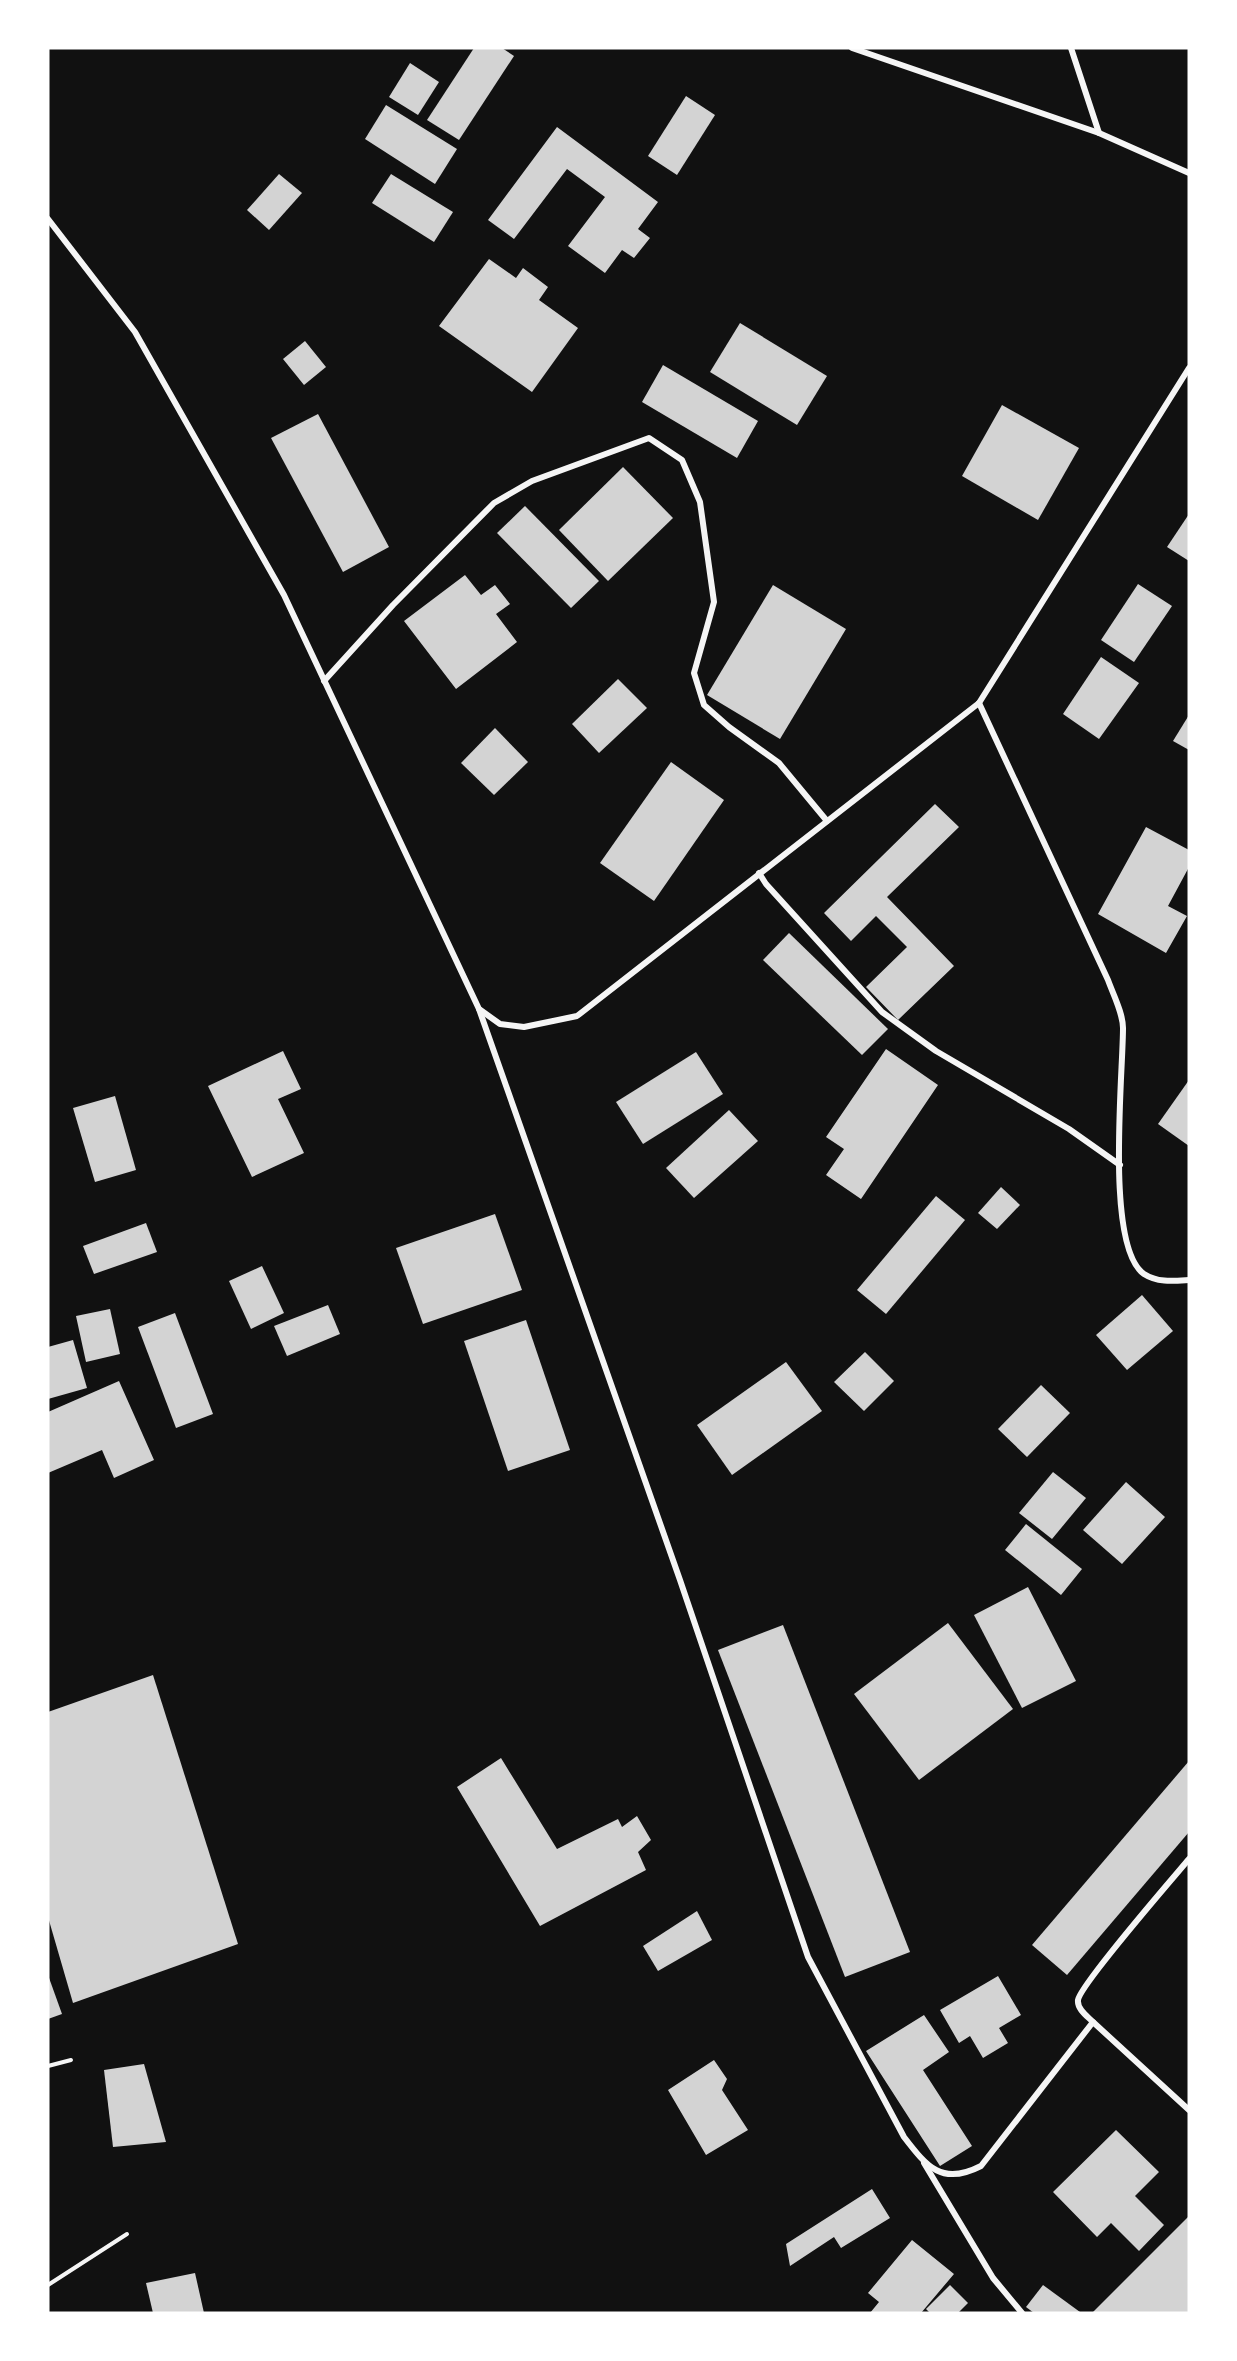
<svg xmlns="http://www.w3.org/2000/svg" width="1237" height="2361" font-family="Quicksand,sans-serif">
<rect width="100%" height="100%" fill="#111"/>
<g fill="#d3d3d3">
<path d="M 474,48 L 502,48 L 514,56 L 459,140 L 427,120 Z"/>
<path d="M 410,63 L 439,82 L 418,115 L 389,97 Z"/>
<path d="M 686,96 L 715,115 L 677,175 L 648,156 Z"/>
<path d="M 386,105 L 457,149 L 435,184 L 365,139 Z"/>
<path d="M 557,127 L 658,202 L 638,229 L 650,238 L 634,258 L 622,250 L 605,273 L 568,246 L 605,197 L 567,169 L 514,239 L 488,220 Z"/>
<path d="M 279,174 L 302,193 L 269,230 L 247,210 Z"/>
<path d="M 391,174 L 453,212 L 434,242 L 372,203 Z"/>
<path d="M 489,259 L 516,278 L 523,268 L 548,287 L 539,300 L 578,328 L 532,392 L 439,326 Z"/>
<path d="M 740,323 L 827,376 L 797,425 L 710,372 Z"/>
<path d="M 305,341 L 326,367 L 304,385 L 283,359 Z"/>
<path d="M 663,365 L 758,421 L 737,458 L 642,402 Z"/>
<path d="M 1002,405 L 1079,448 L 1038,520 L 962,476 Z"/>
<path d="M 318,414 L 389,547 L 343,572 L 271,438 Z"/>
<path d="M 623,467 L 673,518 L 608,581 L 559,530 Z"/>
<path d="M 525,506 L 599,581 L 571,608 L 497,533 Z"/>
<path d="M 1189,514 L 1189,561 L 1167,547 Z"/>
<path d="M 465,575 L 481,595 L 495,585 L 510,604 L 496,614 L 517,642 L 456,689 L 404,621 Z"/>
<path d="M 1138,584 L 1172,606 L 1134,662 L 1101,640 Z"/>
<path d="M 773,585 L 846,629 L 780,739 L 707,695 Z"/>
<path d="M 1101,657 L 1139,683 L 1099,739 L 1063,714 Z"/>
<path d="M 618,679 L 647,708 L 599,753 L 572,724 Z"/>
<path d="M 1189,715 L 1189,750 L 1173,741 Z"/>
<path d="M 495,728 L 528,762 L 494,795 L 461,763 Z"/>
<path d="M 671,762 L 724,800 L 654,901 L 600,863 Z"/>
<path d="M 935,804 L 959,827 L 887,897 L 954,966 L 898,1020 L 866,987 L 907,947 L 876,916 L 851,941 L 824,913 Z"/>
<path d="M 1146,827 L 1189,850 L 1189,867 L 1168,906 L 1187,916 L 1166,953 L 1098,914 Z"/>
<path d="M 789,933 L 888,1029 L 862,1055 L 763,960 Z"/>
<path d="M 886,1049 L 938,1085 L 861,1199 L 826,1175 L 844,1149 L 826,1137 Z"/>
<path d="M 283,1051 L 301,1089 L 278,1099 L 304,1153 L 252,1177 L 208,1086 Z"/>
<path d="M 696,1052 L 723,1094 L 643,1144 L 616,1102 Z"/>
<path d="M 1189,1080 L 1189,1146 L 1158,1124 Z"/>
<path d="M 115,1096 L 136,1170 L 95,1182 L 73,1108 Z"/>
<path d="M 729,1110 L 758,1141 L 694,1198 L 666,1168 Z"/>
<path d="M 1001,1187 L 1020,1205 L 997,1229 L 978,1213 Z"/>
<path d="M 936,1196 L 965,1220 L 886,1314 L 857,1290 Z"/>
<path d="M 495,1214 L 522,1290 L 423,1324 L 396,1248 Z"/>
<path d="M 146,1223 L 157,1252 L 94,1274 L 83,1246 Z"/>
<path d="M 262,1266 L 284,1313 L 251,1329 L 229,1281 Z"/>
<path d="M 1142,1295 L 1173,1331 L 1127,1370 L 1096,1335 Z"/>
<path d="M 328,1305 L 340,1334 L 287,1356 L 274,1326 Z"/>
<path d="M 110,1309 L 120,1354 L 86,1362 L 76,1316 Z"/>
<path d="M 175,1313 L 213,1414 L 176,1428 L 138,1327 Z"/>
<path d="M 526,1320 L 570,1450 L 508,1471 L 464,1341 Z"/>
<path d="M 73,1340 L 87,1388 L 48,1399 L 48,1347 Z"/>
<path d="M 865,1352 L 894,1381 L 864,1411 L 834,1382 Z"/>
<path d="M 786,1362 L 822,1411 L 732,1475 L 697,1425 Z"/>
<path d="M 119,1381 L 154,1460 L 114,1478 L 102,1450 L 48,1473 L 48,1412 Z"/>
<path d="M 1041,1385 L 1070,1413 L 1027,1457 L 998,1429 Z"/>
<path d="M 1053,1472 L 1086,1498 L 1052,1539 L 1019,1513 Z"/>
<path d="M 1126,1482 L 1165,1517 L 1122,1564 L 1083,1530 Z"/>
<path d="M 1026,1524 L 1082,1569 L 1061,1595 L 1005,1550 Z"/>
<path d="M 1028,1587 L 1076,1681 L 1022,1708 L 974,1615 Z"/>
<path d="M 948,1623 L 1013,1709 L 919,1780 L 854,1694 Z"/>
<path d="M 783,1625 L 910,1952 L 845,1977 L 718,1650 Z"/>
<path d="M 153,1675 L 238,1944 L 73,2003 L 48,1917 L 48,1712 Z"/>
<path d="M 501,1758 L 557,1849 L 618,1819 L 622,1827 L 637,1816 L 651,1840 L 638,1852 L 646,1870 L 540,1926 L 457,1787 Z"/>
<path d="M 1189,1761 L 1189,1832 L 1067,1975 L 1032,1945 Z"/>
<path d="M 697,1911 L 712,1940 L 658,1971 L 643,1946 Z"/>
<path d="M 48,1975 L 62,2014 L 48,2019 Z"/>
<path d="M 998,1976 L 1021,2015 L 999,2028 L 1008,2043 L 983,2058 L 970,2036 L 959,2043 L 940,2010 Z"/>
<path d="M 924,2015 L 949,2052 L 923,2070 L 972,2146 L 940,2166 L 866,2051 Z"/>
<path d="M 714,2060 L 727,2079 L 722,2090 L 748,2130 L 706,2155 L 668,2090 Z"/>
<path d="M 144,2064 L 166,2142 L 113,2147 L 104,2070 Z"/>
<path d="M 1116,2130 L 1159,2172 L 1135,2196 L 1164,2225 L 1139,2251 L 1111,2223 L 1097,2237 L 1053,2192 Z"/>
<path d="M 872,2189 L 890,2218 L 841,2248 L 834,2237 L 790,2266 L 786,2244 Z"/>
<path d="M 1189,2216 L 1189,2313 L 1092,2313 Z"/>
<path d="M 912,2240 L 954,2274 L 921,2313 L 870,2313 L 879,2302 L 868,2293 Z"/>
<path d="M 195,2273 L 204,2313 L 153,2313 L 146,2283 Z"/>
<path d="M 950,2285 L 968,2303 L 958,2313 L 930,2313 L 926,2309 Z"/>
<path d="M 1043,2285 L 1080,2312 L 1034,2313 L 1026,2307 Z"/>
</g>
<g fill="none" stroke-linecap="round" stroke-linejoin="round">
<g stroke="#f5f5f5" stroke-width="4">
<path d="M 48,2066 L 71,2060"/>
<path d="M 48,2285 L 127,2234"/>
</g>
<g stroke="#f5f5f5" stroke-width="6">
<path d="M 852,48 L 1099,133 L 1189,173"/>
<path d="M 1071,48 L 1099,133"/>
<path d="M 48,219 L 135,332 L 284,595 L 479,1009 L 500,1024 L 524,1027 L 577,1016 L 979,703 L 1189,368"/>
<path d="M 324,681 L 393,605 L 494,503 L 532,481 L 649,438 L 682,460 L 700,502 L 714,602 L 694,673 L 704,705 L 729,727 L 779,763 L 827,821"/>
<path d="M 979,703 L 1108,980 C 1113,994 1123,1013 1123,1028 C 1123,1075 1105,1247 1144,1274 C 1158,1283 1174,1281 1189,1280"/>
<path d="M 759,873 L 766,884 L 882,1012 L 936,1051 L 1069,1129 L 1120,1165"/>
<path d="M 479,1009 L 680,1580 L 808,1957 L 904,2137 C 927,2167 942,2186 981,2166 L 1093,2022"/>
<path d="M 1189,1859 C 1173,1878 1080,1985 1078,2000 C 1077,2009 1087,2016 1093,2022 L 1189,2110"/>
<path d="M 924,2163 L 993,2278 L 1022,2313"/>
</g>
</g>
<rect width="1237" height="2361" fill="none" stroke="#ffffff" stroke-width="99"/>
</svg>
